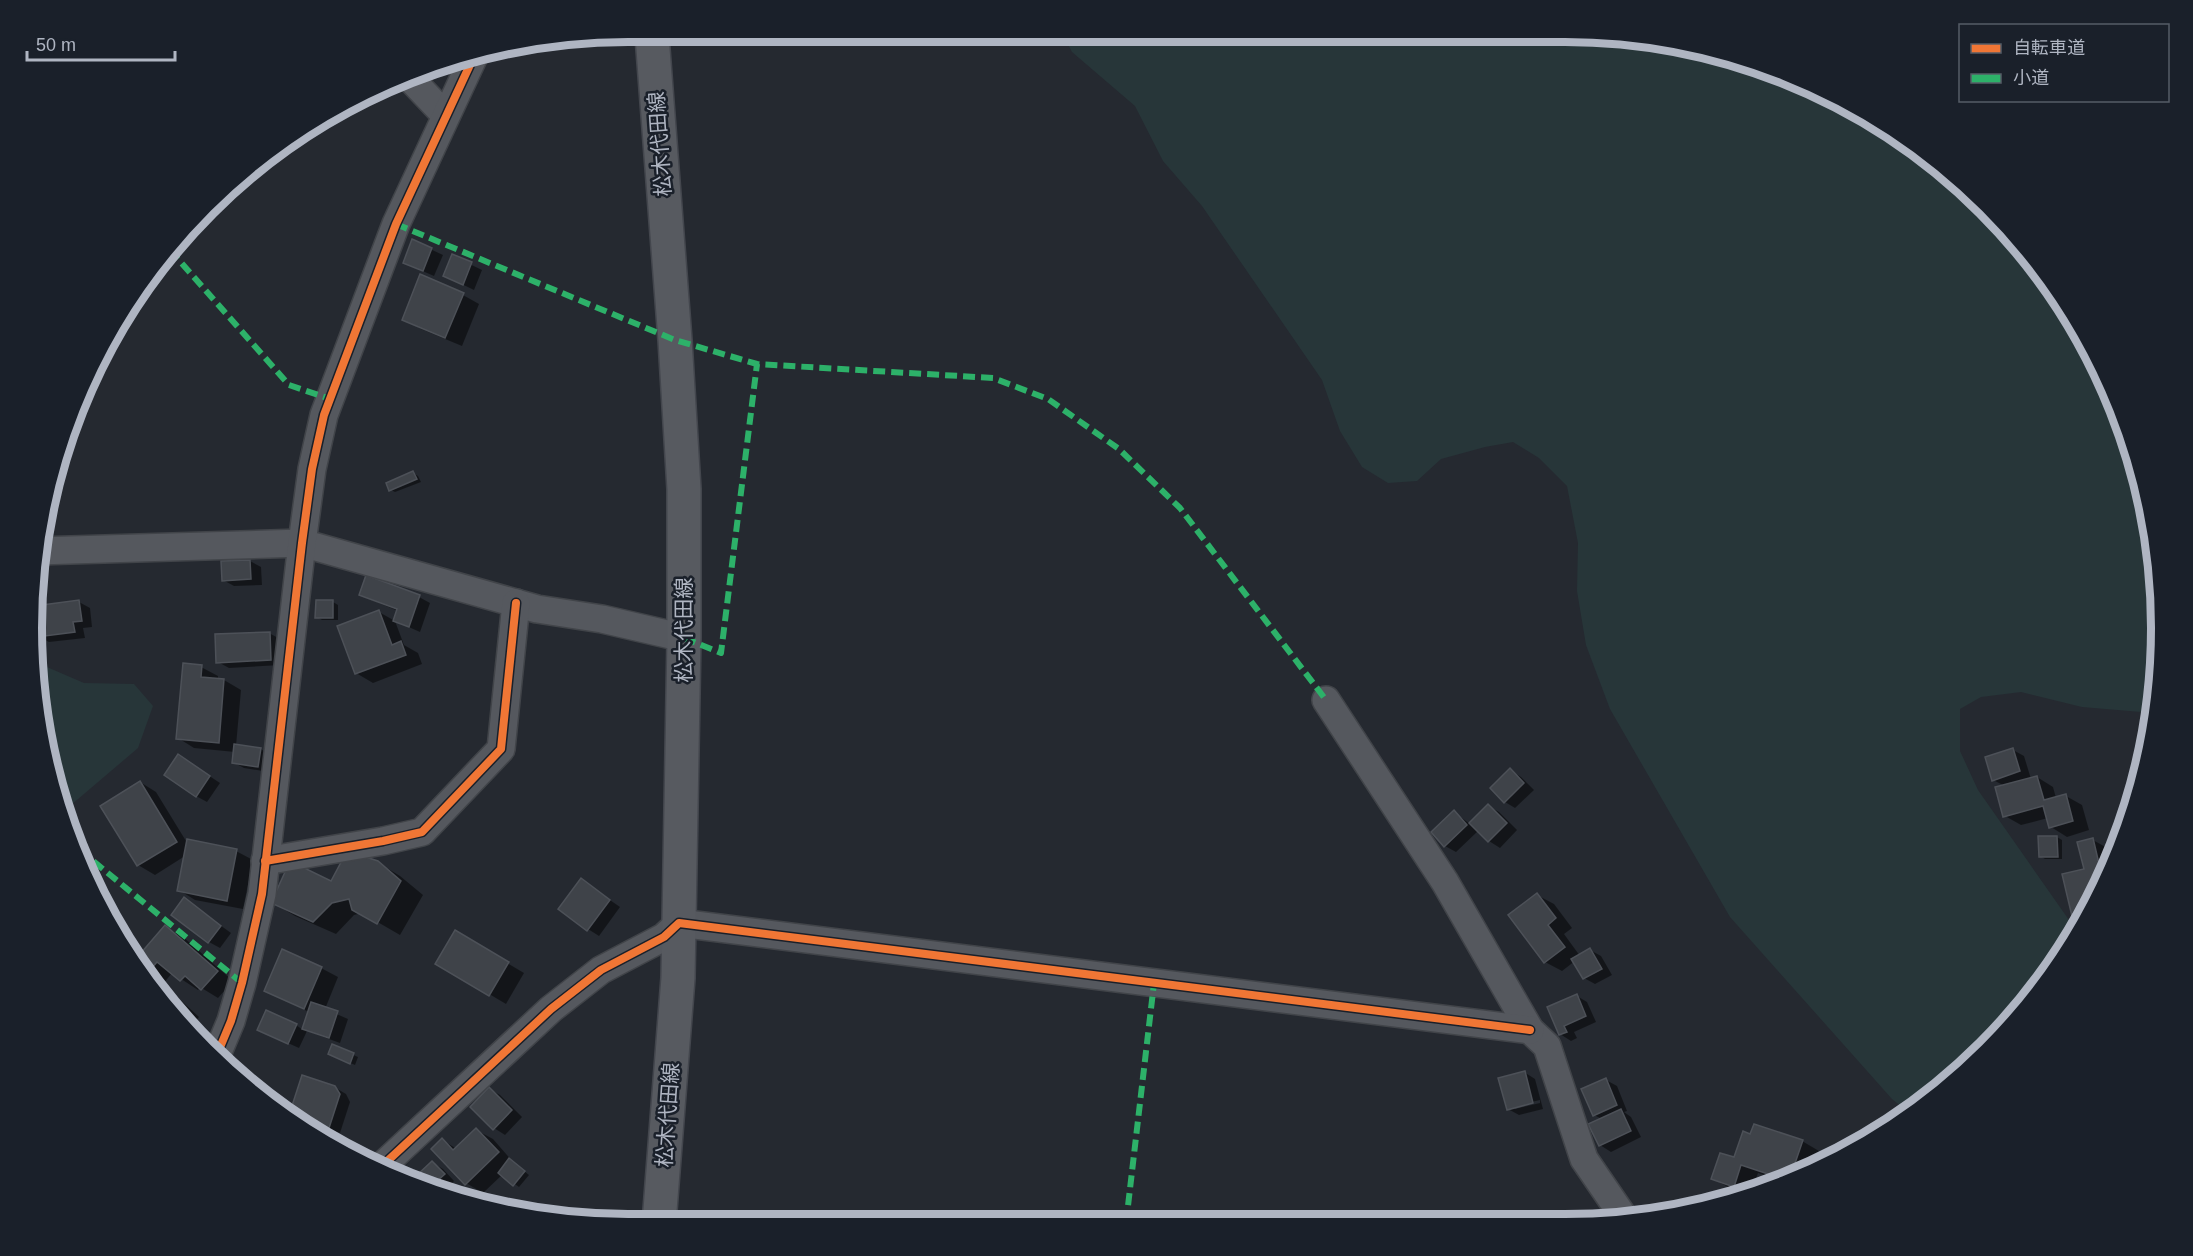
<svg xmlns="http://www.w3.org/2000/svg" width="2193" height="1256" font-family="Helvetica,'Noto Sans JP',sans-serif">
<rect width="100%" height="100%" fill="#252930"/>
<g fill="#273639">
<path d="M 1604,33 L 1756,63 L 1896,132 L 1987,206 L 2061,296 L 2116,399 L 2150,511 L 2161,628 L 2153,713 L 2082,707 L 2021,692 L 1981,697 L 1960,709 L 1960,751 L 1978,790 L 2076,930 L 2061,959 L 1987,1050 L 1907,1111 L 1892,1099 L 1730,917 L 1610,709 L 1586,645 L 1577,591 L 1578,543 L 1567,486 L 1539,458 L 1513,442 L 1485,447 L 1441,459 L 1417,481 L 1388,483 L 1362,467 L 1340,431 L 1322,380 L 1202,206 L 1163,161 L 1135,106 L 1072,52 L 1063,35 Z"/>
<path d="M 33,661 L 84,683 L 134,684 L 153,706 L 138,748 L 71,805 L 61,810 Z"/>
</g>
<g fill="#0007" fill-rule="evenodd">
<path d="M 413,241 L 443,255 L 434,276 L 404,263 Z"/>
<path d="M 453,256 L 482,270 L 474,290 L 445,276 Z"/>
<path d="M 463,295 L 479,304 L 462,346 L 421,329 L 404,319 Z"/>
<path d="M 413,473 L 418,476 L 421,482 L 395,492 L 391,490 Z"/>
<path d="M 250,561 L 261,567 L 262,585 L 234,586 L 223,580 Z"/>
<path d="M 360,595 L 419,597 L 430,603 L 420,632 L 395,621 L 404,645 L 418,653 L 422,664 L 373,683 L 356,673 L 379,612 L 395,621 L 398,611 Z"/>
<path d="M 79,602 L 90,608 L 92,627 L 83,628 L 85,638 L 49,642 L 38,636 L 35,607 Z"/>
<path d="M 333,602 L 338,605 L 338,620 L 322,620 L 317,617 Z"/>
<path d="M 269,633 L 280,639 L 281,665 L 229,668 L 218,662 Z"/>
<path d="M 201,667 L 218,676 L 218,680 L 224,680 L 241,690 L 236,746 L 261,749 L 271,756 L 269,772 L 244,768 L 233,762 L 235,752 L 194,748 L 178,738 Z"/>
<path d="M 2013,750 L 2024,756 L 2031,779 L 2037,777 L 2053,787 L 2056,798 L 2066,796 L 2082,805 L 2089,830 L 2067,837 L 2051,827 L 2048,818 L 2021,825 L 2005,816 L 2005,786 L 1993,780 Z"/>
<path d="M 179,756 L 220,783 L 207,802 L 196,796 Z"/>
<path d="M 1510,770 L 1521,777 L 1534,790 L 1515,808 L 1505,802 Z"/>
<path d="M 140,782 L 156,792 L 186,841 L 236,851 L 253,860 L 243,909 L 195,900 L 179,890 L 185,856 L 155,875 L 138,865 Z"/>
<path d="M 1488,806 L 1499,812 L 1517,830 L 1500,848 L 1489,841 L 1478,831 L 1456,852 L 1445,846 L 1454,812 L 1470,824 Z"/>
<path d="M 2057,837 L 2062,840 L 2062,859 L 2045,859 L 2040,856 Z"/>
<path d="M 2093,840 L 2109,849 L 2113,863 L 2077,929 L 2085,870 Z"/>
<path d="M 377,862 L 400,876 L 423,895 L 400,935 L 362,913 L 354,915 L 336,934 L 295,916 L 273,903 L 332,883 Z"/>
<path d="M 581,880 L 620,907 L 599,936 L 588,929 Z"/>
<path d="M 1537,895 L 1554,904 L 1572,928 L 1564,934 L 1580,956 L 1590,950 L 1601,956 L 1612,975 L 1595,984 L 1584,978 L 1575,961 L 1562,971 L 1545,962 Z"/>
<path d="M 184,899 L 231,933 L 220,948 L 209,942 Z"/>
<path d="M 165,927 L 182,936 L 233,981 L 218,998 L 200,987 L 198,990 L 172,973 L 163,984 L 199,1017 L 193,1024 L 206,1036 L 201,1041 L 155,991 L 148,981 L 149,979 L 135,962 Z"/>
<path d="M 455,932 L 524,973 L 506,1004 L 437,963 Z"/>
<path d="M 321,968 L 338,977 L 325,1009 L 348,1019 L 340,1043 L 307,1031 L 299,1048 L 270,1035 L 296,1025 L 303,1030 L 309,1012 L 266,991 Z"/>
<path d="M 1577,996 L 1587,1002 L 1596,1022 L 1574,1032 L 1577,1038 L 1571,1041 L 1560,1034 Z"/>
<path d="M 333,1046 L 358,1057 L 355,1065 L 334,1056 Z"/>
<path d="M 1524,1072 L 1535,1079 L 1543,1109 L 1519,1115 L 1508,1109 ZM 1540,1100 L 1540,1103 L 1515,1109 L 1515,1106 Z"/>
<path d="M 1606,1080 L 1617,1086 L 1627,1111 L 1624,1112 L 1631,1117 L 1641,1137 L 1611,1152 L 1600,1145 L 1602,1119 L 1594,1115 Z"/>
<path d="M 334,1087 L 346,1094 L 350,1102 L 340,1133 L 301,1121 L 290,1114 Z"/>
<path d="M 489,1089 L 500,1095 L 522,1117 L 505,1135 L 494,1128 Z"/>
<path d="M 476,1130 L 493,1139 L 514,1163 L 529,1175 L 519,1187 L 502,1175 L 483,1193 L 466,1183 L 442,1140 L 457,1149 Z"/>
<path d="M 1802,1141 L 1819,1151 L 1813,1167 L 1782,1181 L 1758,1173 L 1751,1194 L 1749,1195 L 1730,1188 L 1713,1179 L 1735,1159 Z"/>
<path d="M 433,1163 L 443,1169 L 454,1181 L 441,1194 L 420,1185 L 415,1179 Z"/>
</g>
<g fill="#3f4349" stroke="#4d5158" stroke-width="1.5">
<path d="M 412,239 L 432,248 L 423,271 L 403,263 Z"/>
<path d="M 452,254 L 472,262 L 463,285 L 443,276 Z"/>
<path d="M 420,274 L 464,293 L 445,338 L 402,320 Z"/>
<path d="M 413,471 L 417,479 L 389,491 L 386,483 Z"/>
<path d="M 250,560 L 251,579 L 222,581 L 221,561 Z"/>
<path d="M 366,575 L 420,595 L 409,627 L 393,621 L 397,609 L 359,595 Z"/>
<path d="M 79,600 L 82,621 L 73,622 L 75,632 L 37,637 L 35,606 Z"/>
<path d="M 316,600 L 333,600 L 333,618 L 315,618 Z"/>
<path d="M 379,610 L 392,645 L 401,641 L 406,655 L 355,674 L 337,626 Z"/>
<path d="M 270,632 L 271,660 L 216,663 L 215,634 Z"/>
<path d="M 183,663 L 202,665 L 201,677 L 224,679 L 219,743 L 176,739 Z"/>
<path d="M 234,744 L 261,748 L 258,767 L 232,763 Z"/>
<path d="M 2013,748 L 2020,771 L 1992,781 L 1985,757 Z"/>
<path d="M 178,754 L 210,776 L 196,797 L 164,775 Z"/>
<path d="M 1510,768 L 1524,783 L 1504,803 L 1490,788 Z"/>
<path d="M 2037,776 L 2044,800 L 2066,794 L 2073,821 L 2049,828 L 2043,806 L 2003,817 L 1995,787 Z"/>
<path d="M 140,781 L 177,842 L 137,866 L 100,806 Z"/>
<path d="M 1488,804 L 1507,823 L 1488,842 L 1469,823 Z"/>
<path d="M 1454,810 L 1467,825 L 1444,847 L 1431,832 Z"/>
<path d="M 2038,836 L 2057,836 L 2058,857 L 2039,857 Z"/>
<path d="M 2093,838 L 2103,881 L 2078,928 L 2075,929 L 2062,874 L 2084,869 L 2077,842 Z"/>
<path d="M 187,839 L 237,849 L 227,901 L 177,891 Z"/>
<path d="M 347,851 L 378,861 L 401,881 L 377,924 L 352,910 L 349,899 L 332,903 L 313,922 L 271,903 L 290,861 L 331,881 Z"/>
<path d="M 581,878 L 610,900 L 587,931 L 558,909 Z"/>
<path d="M 1537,893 L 1556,918 L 1548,925 L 1565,947 L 1544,963 L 1508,915 Z"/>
<path d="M 184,897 L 221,926 L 208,943 L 171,915 Z"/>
<path d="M 165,925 L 218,971 L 201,990 L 185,976 L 180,981 L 157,962 L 145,976 L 134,961 Z"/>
<path d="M 455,930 L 509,962 L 489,996 L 435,964 Z"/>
<path d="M 1590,948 L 1602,969 L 1583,979 L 1571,959 Z"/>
<path d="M 282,949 L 322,967 L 304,1009 L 264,991 Z"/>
<path d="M 151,975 L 184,1007 L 178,1013 L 190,1026 L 189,1027 L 155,991 L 147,979 Z"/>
<path d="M 1577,994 L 1586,1016 L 1564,1026 L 1567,1032 L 1559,1035 L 1547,1007 Z"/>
<path d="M 311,1002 L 338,1011 L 329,1038 L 302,1029 Z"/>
<path d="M 266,1010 L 297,1024 L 288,1044 L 257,1030 Z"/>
<path d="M 332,1044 L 354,1053 L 350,1064 L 328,1054 Z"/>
<path d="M 1525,1071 L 1533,1103 L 1507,1110 L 1498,1078 Z"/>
<path d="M 302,1075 L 335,1086 L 340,1094 L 329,1128 L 289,1115 Z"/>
<path d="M 1606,1078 L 1617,1105 L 1593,1116 L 1581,1089 Z"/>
<path d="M 489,1087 L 512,1110 L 493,1130 L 470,1107 Z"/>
<path d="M 1621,1109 L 1631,1131 L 1599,1146 L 1588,1124 Z"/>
<path d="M 1754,1124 L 1803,1140 L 1790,1178 L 1786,1180 L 1741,1165 L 1734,1187 L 1711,1179 L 1720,1153 L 1734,1157 L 1743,1131 L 1750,1134 Z"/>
<path d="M 476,1128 L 499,1152 L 465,1185 L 431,1149 L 442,1138 L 453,1150 Z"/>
<path d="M 509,1158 L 525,1171 L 513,1186 L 498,1173 Z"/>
<path d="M 432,1161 L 445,1174 L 428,1189 L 413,1179 Z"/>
</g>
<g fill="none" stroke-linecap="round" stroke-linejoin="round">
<g stroke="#414449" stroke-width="30">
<g id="minor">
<path d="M 407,75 L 445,115"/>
<path d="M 37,551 L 302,543 L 537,609 L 602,619 L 684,638"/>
<path d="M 1326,700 L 1445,882 L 1530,1030 L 1547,1046 L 1584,1159 L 1625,1219"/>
<path d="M 265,861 L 383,841 L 422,832 L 501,749 L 516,603"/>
<path d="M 216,1057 L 231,1021 L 242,983 L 262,894 L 302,543 L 312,469 L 324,415 L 396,224 L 475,54"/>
<path d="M 382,1166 L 551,1009 L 601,970 L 664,937 L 679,923 L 1530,1030"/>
</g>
</g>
<g stroke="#43464d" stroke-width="36">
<path id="major" d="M 652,36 L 675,340 L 684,489 L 684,638 L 678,978 L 659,1223"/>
</g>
<use href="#minor" stroke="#55585e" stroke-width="27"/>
<use href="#major" stroke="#575a60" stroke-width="33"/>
<g stroke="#2db169" stroke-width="6" stroke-dasharray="12 6" stroke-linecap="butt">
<path d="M 396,224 L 675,340 L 757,364 L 993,378 L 1048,399 L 1119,449 L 1180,508 L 1326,700"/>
<path d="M 170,250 L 289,385 L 330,399"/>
<path d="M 684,638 L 721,653 L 757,364"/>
<path d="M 78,853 L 87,856 L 242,983"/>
<path d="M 1126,1223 L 1154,983"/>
</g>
<g stroke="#1a202a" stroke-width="11">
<g id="cycleway">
<path d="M 265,861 L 383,841 L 422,832 L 501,749 L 516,603"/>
<path d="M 216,1057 L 231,1021 L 242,983 L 262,894 L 302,543 L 312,469 L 324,415 L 396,224 L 475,54"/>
<path d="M 382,1166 L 551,1009 L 601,970 L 664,937 L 679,923 L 1530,1030"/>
</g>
</g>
<use href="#cycleway" stroke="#f07635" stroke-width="8"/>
</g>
<g text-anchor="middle" stroke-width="5" stroke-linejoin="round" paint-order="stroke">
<g font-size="21" fill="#afb5c2" stroke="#1a202a">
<text transform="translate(660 144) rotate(-94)" y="7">松木代田線</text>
<text transform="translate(684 630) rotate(-90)" y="7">松木代田線</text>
<text transform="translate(668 1115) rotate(-86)" y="7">松木代田線</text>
</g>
</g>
<path d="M0 0H2193V1256H0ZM628 42H1565A586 586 0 0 1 2151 628V628A586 586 0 0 1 1565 1214H628A586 586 0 0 1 42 628V628A586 586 0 0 1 628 42Z" fill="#1a202a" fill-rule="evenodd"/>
<path fill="none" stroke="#afb5c2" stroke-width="8" d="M628 42H1565A586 586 0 0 1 2151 628V628A586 586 0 0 1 1565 1214H628A586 586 0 0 1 42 628V628A586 586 0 0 1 628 42Z"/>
<rect x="1959" y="24" width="210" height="78" fill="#1a202a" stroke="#565c67" stroke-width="1.5"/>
<rect x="1971" y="44" width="30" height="9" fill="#f07635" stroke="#565c67" stroke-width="1.5"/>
<text x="2013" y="54" font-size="18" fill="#afb5c2">自転車道</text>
<rect x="1971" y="74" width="30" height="9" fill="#2db169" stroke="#565c67" stroke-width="1.5"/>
<text x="2013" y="84" font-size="18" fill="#afb5c2">小道</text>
<path d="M27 51v9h148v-9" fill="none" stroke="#afb5c2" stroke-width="3"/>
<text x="36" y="51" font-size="18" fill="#afb5c2" stroke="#1a202a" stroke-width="4.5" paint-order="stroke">50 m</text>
</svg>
